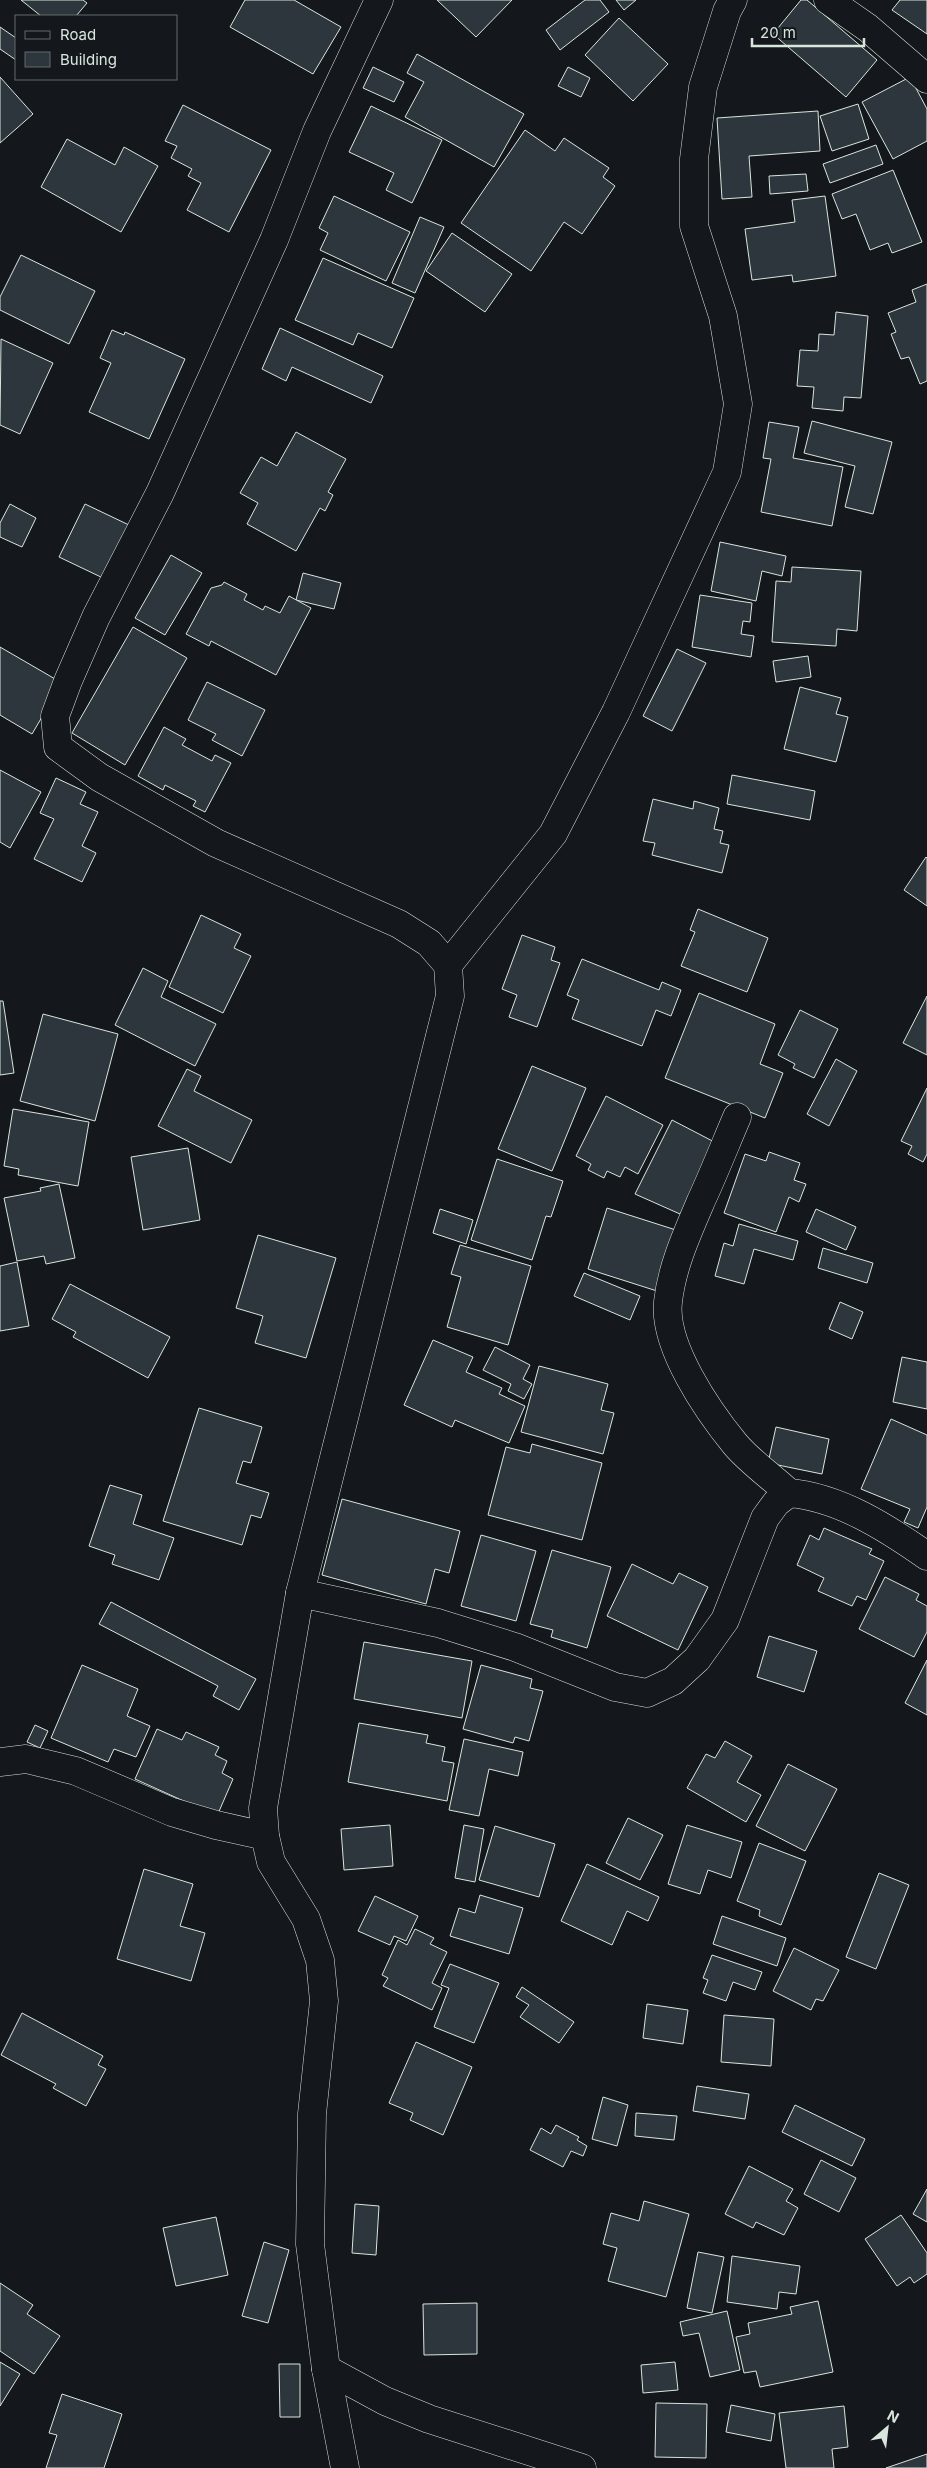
<svg xmlns="http://www.w3.org/2000/svg" width="927" height="2468" font-family="Inter,sans-serif">
<rect width="100%" height="100%" fill="#14181c"/>
<g fill="#2c363c" stroke="#d8e6dc">
<path d="M 21,0 L 83,0 L 87,3 L 76,16 L 41,16 Z"/>
<path d="M 245,0 L 294,0 L 341,27 L 313,74 L 230,27 Z"/>
<path d="M 437,0 L 512,0 L 476,37 Z"/>
<path d="M 585,0 L 600,0 L 609,12 L 560,50 L 546,30 Z"/>
<path d="M 616,0 L 636,0 L 624,10 Z"/>
<path d="M 801,0 L 807,0 L 877,60 L 846,97 L 773,34 Z"/>
<path d="M 900,0 L 927,0 L 927,34 L 892,10 Z"/>
<path d="M 619,18 L 668,64 L 633,101 L 585,55 Z"/>
<path d="M 0,27 L 16,38 L 16,60 L 0,49 Z"/>
<path d="M 417,54 L 524,114 L 494,167 L 405,117 L 424,82 L 407,73 Z"/>
<path d="M 373,67 L 404,82 L 394,102 L 363,88 Z"/>
<path d="M 568,67 L 590,78 L 581,97 L 558,86 Z"/>
<path d="M 0,77 L 33,114 L 0,143 Z"/>
<path d="M 910,77 L 927,109 L 927,141 L 893,159 L 862,102 Z"/>
<path d="M 858,104 L 869,139 L 832,151 L 820,116 Z"/>
<path d="M 183,105 L 271,150 L 229,232 L 187,210 L 201,183 L 188,176 L 192,169 L 171,158 L 177,146 L 165,141 Z"/>
<path d="M 371,106 L 442,140 L 412,203 L 386,190 L 394,173 L 349,152 Z"/>
<path d="M 818,111 L 820,151 L 749,156 L 752,197 L 722,199 L 717,118 Z"/>
<path d="M 525,130 L 555,151 L 564,138 L 609,168 L 603,177 L 615,186 L 582,234 L 564,222 L 531,271 L 461,223 Z"/>
<path d="M 67,139 L 115,165 L 124,147 L 158,166 L 121,232 L 41,187 Z"/>
<path d="M 876,145 L 883,164 L 830,183 L 823,164 Z"/>
<path d="M 893,170 L 922,242 L 892,253 L 888,243 L 870,250 L 856,214 L 842,219 L 832,194 Z"/>
<path d="M 806,174 L 808,191 L 770,194 L 769,176 Z"/>
<path d="M 334,196 L 410,232 L 386,281 L 320,250 L 328,233 L 319,228 Z"/>
<path d="M 825,196 L 836,276 L 793,282 L 792,275 L 752,280 L 745,229 L 795,222 L 792,200 Z"/>
<path d="M 420,217 L 444,227 L 415,293 L 392,283 Z"/>
<path d="M 452,233 L 512,274 L 485,312 L 426,271 Z"/>
<path d="M 21,255 L 95,291 L 69,344 L 0,310 L 0,297 Z"/>
<path d="M 323,258 L 414,298 L 392,348 L 358,333 L 353,345 L 295,320 Z"/>
<path d="M 927,284 L 927,381 L 920,384 L 909,357 L 901,359 L 891,334 L 896,332 L 888,313 L 916,302 L 912,290 Z"/>
<path d="M 836,312 L 868,316 L 861,398 L 844,397 L 843,411 L 812,408 L 814,387 L 797,386 L 800,350 L 818,351 L 819,334 L 834,335 Z"/>
<path d="M 280,328 L 383,376 L 371,403 L 292,367 L 286,381 L 262,369 Z"/>
<path d="M 112,330 L 124,335 L 125,332 L 185,359 L 149,439 L 89,412 L 111,363 L 100,358 Z"/>
<path d="M 1,339 L 53,363 L 20,434 L 0,425 Z"/>
<path d="M 812,421 L 892,442 L 873,514 L 845,507 L 855,466 L 804,453 Z"/>
<path d="M 769,422 L 799,427 L 793,458 L 843,467 L 832,526 L 761,512 L 771,459 L 763,458 Z"/>
<path d="M 296,432 L 346,459 L 328,492 L 333,495 L 325,511 L 320,508 L 296,551 L 247,524 L 258,503 L 240,493 L 261,457 L 277,466 Z"/>
<path d="M 10,504 L 36,518 L 22,547 L 0,537 L 0,523 Z"/>
<path d="M 85,504 L 129,525 L 103,578 L 59,557 Z"/>
<path d="M 720,542 L 786,556 L 782,576 L 762,571 L 756,601 L 711,591 Z"/>
<path d="M 171,555 L 202,573 L 165,635 L 135,618 Z"/>
<path d="M 792,567 L 861,571 L 857,631 L 837,629 L 836,646 L 772,642 L 776,581 L 791,582 Z"/>
<path d="M 303,573 L 341,583 L 334,609 L 296,600 Z"/>
<path d="M 224,582 L 247,594 L 244,600 L 263,610 L 265,606 L 280,613 L 289,596 L 311,608 L 276,675 L 211,641 L 209,646 L 186,634 L 211,588 L 222,585 Z"/>
<path d="M 700,595 L 752,603 L 750,622 L 743,621 L 741,634 L 754,636 L 751,657 L 692,647 Z"/>
<path d="M 133,627 L 187,658 L 125,765 L 72,733 Z"/>
<path d="M 0,647 L 62,683 L 32,734 L 0,715 Z"/>
<path d="M 677,649 L 706,663 L 672,731 L 643,716 Z"/>
<path d="M 808,656 L 811,677 L 776,682 L 773,661 Z"/>
<path d="M 207,682 L 265,710 L 242,756 L 212,740 L 216,734 L 188,720 Z"/>
<path d="M 800,687 L 841,698 L 836,714 L 848,717 L 836,762 L 784,749 Z"/>
<path d="M 164,727 L 186,739 L 182,745 L 212,761 L 215,755 L 231,763 L 205,812 L 193,806 L 196,801 L 165,785 L 163,790 L 138,776 Z"/>
<path d="M 0,770 L 41,792 L 10,848 L 0,842 Z"/>
<path d="M 732,775 L 815,791 L 810,820 L 727,804 Z"/>
<path d="M 56,778 L 86,792 L 80,804 L 98,812 L 82,846 L 96,853 L 82,882 L 34,859 L 54,819 L 40,813 Z"/>
<path d="M 653,799 L 693,809 L 694,801 L 719,808 L 714,829 L 723,831 L 720,843 L 729,845 L 722,873 L 652,855 L 655,843 L 643,841 Z"/>
<path d="M 926,857 L 927,858 L 927,906 L 904,890 Z"/>
<path d="M 698,909 L 768,938 L 747,992 L 681,966 L 695,932 L 690,930 Z"/>
<path d="M 201,915 L 241,934 L 234,948 L 251,956 L 223,1013 L 169,987 Z"/>
<path d="M 522,935 L 555,947 L 551,960 L 560,963 L 537,1027 L 509,1017 L 517,995 L 502,989 Z"/>
<path d="M 582,959 L 659,990 L 662,982 L 681,990 L 671,1016 L 656,1010 L 642,1046 L 572,1019 L 579,1000 L 567,995 Z"/>
<path d="M 143,968 L 168,981 L 161,997 L 216,1024 L 195,1066 L 115,1025 Z"/>
<path d="M 699,993 L 775,1024 L 760,1064 L 783,1073 L 765,1118 L 665,1078 Z"/>
<path d="M 927,996 L 927,1055 L 903,1043 Z"/>
<path d="M 0,1001 L 3,1001 L 14,1073 L 0,1075 Z"/>
<path d="M 800,1010 L 838,1029 L 814,1078 L 793,1068 L 795,1064 L 778,1055 Z"/>
<path d="M 43,1014 L 118,1034 L 95,1121 L 20,1101 Z"/>
<path d="M 836,1059 L 857,1071 L 829,1126 L 807,1114 Z"/>
<path d="M 532,1066 L 586,1088 L 552,1171 L 498,1149 Z"/>
<path d="M 187,1069 L 201,1076 L 194,1091 L 252,1120 L 231,1163 L 158,1126 Z"/>
<path d="M 927,1088 L 927,1154 L 923,1162 L 908,1154 L 912,1146 L 901,1141 Z"/>
<path d="M 606,1096 L 663,1125 L 638,1174 L 625,1167 L 620,1177 L 607,1171 L 604,1178 L 588,1170 L 591,1164 L 576,1156 Z"/>
<path d="M 13,1109 L 89,1122 L 78,1186 L 18,1175 L 19,1169 L 4,1166 Z"/>
<path d="M 672,1120 L 724,1147 L 680,1214 L 635,1194 Z"/>
<path d="M 188,1148 L 200,1220 L 143,1230 L 131,1157 Z"/>
<path d="M 769,1152 L 800,1163 L 794,1180 L 806,1184 L 799,1202 L 789,1197 L 776,1232 L 724,1213 L 745,1154 L 766,1161 Z"/>
<path d="M 497,1159 L 563,1181 L 551,1217 L 546,1216 L 532,1260 L 471,1240 Z"/>
<path d="M 59,1184 L 75,1258 L 46,1264 L 44,1256 L 17,1261 L 4,1198 L 41,1191 L 40,1188 Z"/>
<path d="M 607,1208 L 676,1230 L 657,1291 L 588,1269 Z"/>
<path d="M 440,1209 L 473,1220 L 466,1244 L 433,1233 Z"/>
<path d="M 816,1209 L 856,1227 L 846,1250 L 806,1232 Z"/>
<path d="M 739,1224 L 798,1241 L 793,1260 L 754,1249 L 744,1284 L 715,1276 L 724,1243 L 733,1246 Z"/>
<path d="M 258,1235 L 336,1258 L 306,1358 L 255,1343 L 263,1316 L 236,1308 Z"/>
<path d="M 460,1245 L 531,1266 L 508,1345 L 447,1327 L 461,1277 L 451,1274 Z"/>
<path d="M 823,1248 L 873,1263 L 867,1283 L 818,1268 Z"/>
<path d="M 17,1262 L 29,1326 L 0,1331 L 0,1266 Z"/>
<path d="M 584,1273 L 640,1296 L 630,1320 L 574,1296 Z"/>
<path d="M 70,1284 L 170,1337 L 148,1378 L 73,1337 L 76,1332 L 52,1319 Z"/>
<path d="M 840,1302 L 863,1312 L 852,1339 L 829,1329 Z"/>
<path d="M 433,1340 L 473,1357 L 466,1372 L 502,1388 L 499,1394 L 525,1406 L 509,1443 L 455,1420 L 452,1427 L 404,1405 Z"/>
<path d="M 495,1347 L 530,1365 L 523,1379 L 532,1384 L 524,1399 L 508,1391 L 511,1384 L 483,1370 Z"/>
<path d="M 902,1357 L 927,1362 L 927,1409 L 893,1402 Z"/>
<path d="M 539,1366 L 608,1384 L 601,1410 L 614,1413 L 603,1454 L 521,1432 Z"/>
<path d="M 199,1408 L 262,1427 L 251,1463 L 243,1461 L 236,1483 L 269,1493 L 261,1518 L 251,1515 L 242,1545 L 163,1521 Z"/>
<path d="M 891,1419 L 927,1435 L 927,1507 L 918,1528 L 904,1522 L 910,1509 L 861,1489 Z"/>
<path d="M 776,1427 L 829,1439 L 822,1474 L 768,1463 Z"/>
<path d="M 532,1444 L 602,1463 L 582,1540 L 488,1515 L 506,1447 L 530,1453 Z"/>
<path d="M 110,1485 L 142,1495 L 133,1524 L 174,1538 L 159,1580 L 112,1564 L 115,1555 L 89,1546 Z"/>
<path d="M 342,1499 L 460,1531 L 449,1573 L 435,1569 L 426,1604 L 322,1575 Z"/>
<path d="M 824,1528 L 872,1549 L 869,1554 L 884,1561 L 866,1600 L 857,1596 L 852,1606 L 818,1591 L 824,1578 L 797,1565 L 810,1535 L 819,1540 Z"/>
<path d="M 481,1535 L 536,1551 L 516,1621 L 461,1606 Z"/>
<path d="M 552,1550 L 611,1567 L 587,1648 L 551,1637 L 553,1630 L 530,1624 Z"/>
<path d="M 632,1564 L 673,1584 L 679,1573 L 708,1587 L 678,1650 L 607,1616 Z"/>
<path d="M 885,1577 L 919,1594 L 916,1600 L 927,1606 L 927,1632 L 914,1657 L 859,1629 Z"/>
<path d="M 111,1602 L 256,1679 L 239,1710 L 213,1696 L 218,1686 L 99,1624 Z"/>
<path d="M 769,1636 L 817,1651 L 804,1692 L 757,1677 Z"/>
<path d="M 364,1642 L 472,1661 L 462,1718 L 354,1699 Z"/>
<path d="M 927,1660 L 927,1715 L 905,1703 Z"/>
<path d="M 82,1665 L 138,1689 L 127,1716 L 150,1726 L 136,1757 L 114,1749 L 108,1762 L 51,1738 Z"/>
<path d="M 481,1665 L 532,1679 L 530,1688 L 543,1691 L 529,1741 L 515,1737 L 513,1743 L 463,1729 Z"/>
<path d="M 359,1723 L 428,1735 L 426,1743 L 445,1747 L 442,1761 L 454,1763 L 447,1801 L 348,1782 Z"/>
<path d="M 35,1725 L 48,1731 L 40,1748 L 27,1742 Z"/>
<path d="M 157,1729 L 182,1740 L 186,1732 L 219,1747 L 215,1755 L 227,1761 L 222,1773 L 233,1779 L 217,1816 L 135,1779 Z"/>
<path d="M 464,1739 L 523,1752 L 518,1776 L 489,1769 L 479,1816 L 449,1810 Z"/>
<path d="M 725,1741 L 752,1756 L 737,1782 L 761,1795 L 746,1822 L 687,1788 L 706,1754 L 715,1758 Z"/>
<path d="M 788,1764 L 837,1789 L 805,1851 L 756,1826 Z"/>
<path d="M 628,1818 L 663,1835 L 640,1880 L 606,1863 Z"/>
<path d="M 390,1825 L 393,1866 L 344,1870 L 341,1829 Z"/>
<path d="M 464,1825 L 484,1829 L 475,1882 L 455,1878 Z"/>
<path d="M 687,1825 L 742,1842 L 731,1878 L 708,1870 L 700,1894 L 668,1884 Z"/>
<path d="M 495,1826 L 555,1844 L 539,1897 L 479,1880 Z"/>
<path d="M 759,1843 L 806,1861 L 781,1925 L 759,1916 L 760,1910 L 737,1901 Z"/>
<path d="M 587,1864 L 659,1897 L 648,1921 L 627,1911 L 612,1945 L 561,1921 Z"/>
<path d="M 144,1869 L 193,1884 L 180,1926 L 205,1933 L 191,1981 L 117,1959 Z"/>
<path d="M 879,1873 L 909,1885 L 876,1969 L 846,1957 Z"/>
<path d="M 480,1895 L 523,1908 L 509,1954 L 450,1936 L 459,1908 L 475,1913 Z"/>
<path d="M 375,1896 L 418,1916 L 406,1941 L 394,1936 L 390,1945 L 358,1931 Z"/>
<path d="M 722,1916 L 786,1938 L 777,1966 L 713,1944 Z"/>
<path d="M 415,1929 L 434,1938 L 430,1944 L 447,1952 L 432,1983 L 442,1988 L 432,2010 L 383,1986 L 388,1978 L 382,1975 L 398,1940 L 407,1945 Z"/>
<path d="M 794,1948 L 839,1970 L 823,2001 L 816,1999 L 811,2010 L 773,1991 Z"/>
<path d="M 712,1955 L 762,1972 L 755,1990 L 733,1982 L 726,2001 L 703,1993 L 708,1980 L 703,1978 Z"/>
<path d="M 450,1964 L 499,1983 L 474,2043 L 434,2027 L 449,1988 L 441,1985 Z"/>
<path d="M 522,1987 L 574,2022 L 559,2043 L 520,2017 L 529,2005 L 516,1997 Z"/>
<path d="M 647,2004 L 688,2010 L 683,2044 L 643,2038 Z"/>
<path d="M 22,2013 L 103,2056 L 98,2065 L 106,2069 L 86,2106 L 53,2088 L 56,2084 L 1,2055 Z"/>
<path d="M 724,2015 L 774,2019 L 771,2066 L 721,2062 Z"/>
<path d="M 416,2042 L 472,2067 L 443,2135 L 410,2120 L 413,2113 L 389,2103 Z"/>
<path d="M 697,2086 L 749,2094 L 745,2119 L 693,2111 Z"/>
<path d="M 603,2097 L 628,2105 L 617,2146 L 592,2139 Z"/>
<path d="M 795,2105 L 865,2139 L 852,2166 L 782,2132 Z"/>
<path d="M 636,2113 L 677,2116 L 674,2140 L 635,2136 Z"/>
<path d="M 556,2125 L 579,2137 L 577,2140 L 587,2146 L 583,2156 L 571,2151 L 563,2167 L 530,2150 L 541,2128 L 551,2134 Z"/>
<path d="M 821,2160 L 856,2178 L 839,2212 L 804,2194 Z"/>
<path d="M 749,2166 L 793,2189 L 786,2201 L 798,2208 L 784,2235 L 756,2222 L 753,2228 L 725,2214 Z"/>
<path d="M 927,2189 L 927,2222 L 913,2214 Z"/>
<path d="M 644,2201 L 689,2214 L 666,2297 L 608,2281 L 617,2248 L 603,2244 L 611,2213 L 639,2221 Z"/>
<path d="M 355,2204 L 379,2206 L 376,2255 L 352,2253 Z"/>
<path d="M 901,2215 L 927,2253 L 927,2274 L 914,2283 L 910,2277 L 897,2286 L 865,2239 Z"/>
<path d="M 216,2217 L 228,2275 L 176,2286 L 163,2228 Z"/>
<path d="M 264,2242 L 289,2250 L 268,2323 L 242,2316 Z"/>
<path d="M 698,2252 L 724,2257 L 712,2313 L 687,2308 Z"/>
<path d="M 732,2256 L 800,2266 L 796,2294 L 779,2292 L 777,2309 L 727,2302 Z"/>
<path d="M 0,2283 L 33,2305 L 27,2314 L 60,2336 L 34,2374 L 0,2351 Z"/>
<path d="M 818,2301 L 833,2372 L 760,2387 L 756,2371 L 744,2373 L 736,2337 L 750,2334 L 748,2323 L 792,2314 L 790,2307 Z"/>
<path d="M 477,2303 L 477,2354 L 424,2355 L 423,2304 Z"/>
<path d="M 727,2311 L 740,2370 L 710,2377 L 699,2333 L 683,2336 L 680,2322 Z"/>
<path d="M 0,2362 L 20,2374 L 0,2406 Z"/>
<path d="M 675,2362 L 678,2390 L 643,2393 L 641,2365 Z"/>
<path d="M 279,2364 L 300,2364 L 300,2417 L 280,2417 Z"/>
<path d="M 62,2394 L 122,2414 L 104,2468 L 46,2468 L 57,2435 L 49,2433 Z"/>
<path d="M 656,2403 L 707,2404 L 706,2458 L 655,2457 Z"/>
<path d="M 731,2405 L 775,2414 L 771,2441 L 726,2432 Z"/>
<path d="M 844,2406 L 848,2447 L 832,2449 L 834,2468 L 786,2468 L 779,2413 Z"/>
<path d="M 927,2454 L 927,2468 L 886,2468 Z"/>
</g>
<g fill="none" stroke-linecap="round" stroke-linejoin="round">
<g stroke="#d8e6dc" stroke-width="29">
<g id="minor">
<path d="M 828,0 L 868,28 L 927,79"/>
<path d="M 448,965 L 553,834 L 616,712 L 727,472 L 738,404 L 723,316 L 694,226 L 694,159 L 703,87 L 727,11 L 733,0"/>
<path d="M 737,1117 C 725,1145 714,1173 701,1201 C 687,1234 672,1266 668,1302 C 663,1346 708,1411 735,1444 C 750,1462 772,1477 789,1493"/>
<path d="M 300,1593 L 438,1623 L 515,1647 L 615,1687 L 647,1693 L 673,1681 L 697,1659 L 725,1620 L 765,1518 L 776,1503 L 789,1493 C 839,1497 887,1528 927,1556"/>
<path d="M 0,1762 L 26,1759 L 76,1771 L 172,1812 L 216,1825 L 265,1836"/>
<path d="M 326,2369 L 385,2401 L 429,2419 L 582,2468"/>
<path d="M 345,2468 L 326,2369 L 310,2244 L 312,2114 L 324,2001 L 320,1960 L 306,1919 L 271,1862 L 265,1836 L 263,1808 L 300,1593 L 450,996 L 448,965 L 429,943 L 399,924 L 216,843 L 99,777 L 58,747 L 55,716 L 68,681 L 96,617 L 160,493 L 274,240 L 317,131 L 379,0"/>
</g>
</g>
<use href="#minor" stroke="#14181c" stroke-width="28"/>
</g>
<rect x="15" y="15" width="162" height="65" fill="#14181c" stroke="#626a69"/>
<rect x="25" y="31" width="25" height="8" fill="#14181c" stroke="#626a69"/>
<text x="60" y="40" font-size="15" fill="#d8e6dc">Road</text>
<rect x="25" y="52" width="25" height="15" fill="#2c363c" stroke="#626a69"/>
<text x="60" y="65" font-size="15" fill="#d8e6dc">Building</text>
<g transform="translate(887 2428) rotate(28)" stroke="#14181c" stroke-width="4" paint-order="stroke">
<path d="M0-4L9 19L0 12L-9 19Z" fill="#d8e6dc"/>
<text y="-8" font-size="14" font-weight="bold" text-anchor="middle" fill="#d8e6dc">N</text>
</g>
<path d="M752 38v8h112v-8" fill="none" stroke="#d8e6dc" stroke-width="2.5"/>
<text x="760" y="38" font-size="15" fill="#d8e6dc" stroke="#14181c" stroke-width="4" paint-order="stroke">20 m</text>
</svg>
